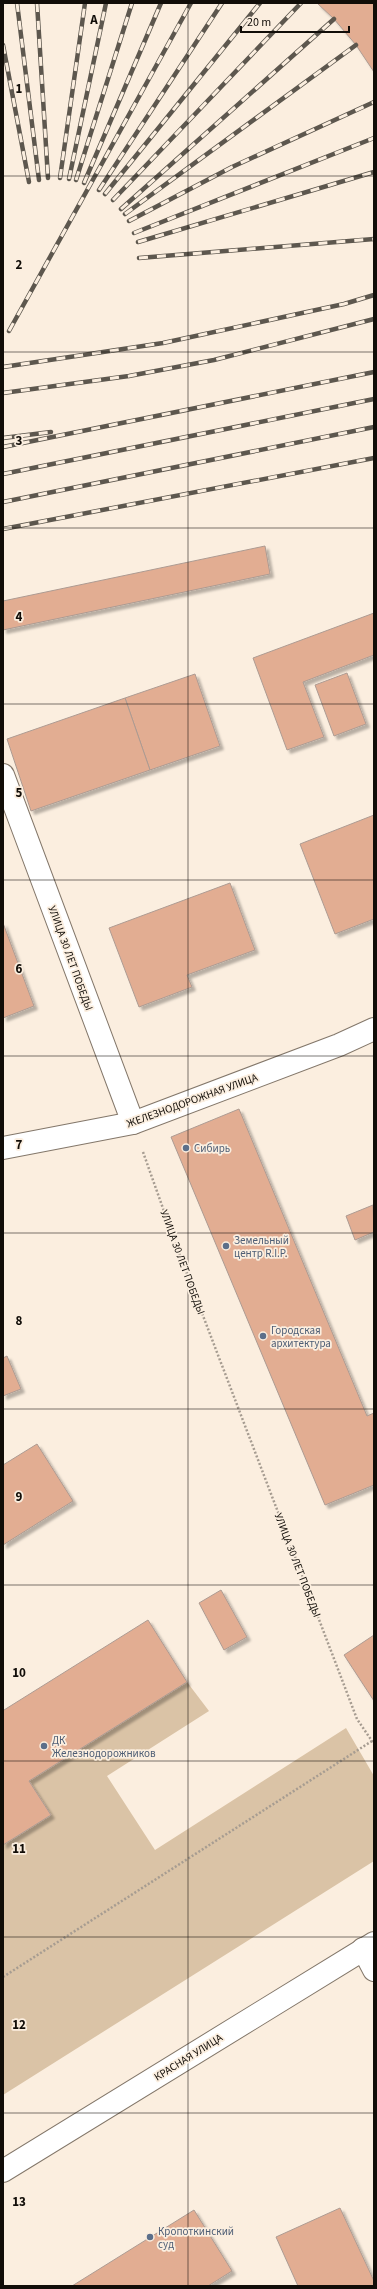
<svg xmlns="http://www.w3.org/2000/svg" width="377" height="2289" font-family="'Source Sans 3',sans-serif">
<defs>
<filter id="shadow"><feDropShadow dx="3.5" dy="3.5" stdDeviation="1" flood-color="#0004"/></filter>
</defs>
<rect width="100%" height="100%" fill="#fbeedf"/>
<path fill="#dac3a6" d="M 187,1682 L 209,1711 L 107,1776 L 155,1850 L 346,1728 L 374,1776 L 374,1861 L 3,2095 L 3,1845 L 51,1815 L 29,1781 Z"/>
<g fill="#e2ad92" stroke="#ad9b92" filter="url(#shadow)">
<path d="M 317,3 L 374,3 L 374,72 L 356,45 L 334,19 Z"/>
<path d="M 265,546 L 270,574 L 3,630 L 3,601 Z"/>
<path d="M 374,613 L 374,655 L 303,682 L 324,737 L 287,750 L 253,658 Z"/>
<path d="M 347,673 L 366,724 L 334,736 L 315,685 Z"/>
<path d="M 195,674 L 220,746 L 150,770 L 125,698 Z"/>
<path d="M 125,698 L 150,770 L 31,811 L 7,739 Z"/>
<path d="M 374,815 L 374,919 L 335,934 L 300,844 Z"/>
<path d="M 230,883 L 255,950 L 187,975 L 192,987 L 139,1007 L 109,928 Z"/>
<path d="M 3,923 L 34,1006 L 3,1018 Z"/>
<path d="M 239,1109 L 367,1416 L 374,1413 L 374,1485 L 325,1505 L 171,1137 Z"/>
<path d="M 373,1205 L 374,1232 L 355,1240 L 346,1216 Z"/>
<path d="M 7,1356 L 21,1389 L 3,1396 L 3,1358 Z"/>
<path d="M 37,1444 L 73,1501 L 3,1545 L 3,1465 Z"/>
<path d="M 221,1590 L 247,1637 L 224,1650 L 199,1603 Z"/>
<path d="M 148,1620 L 187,1682 L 29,1781 L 51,1815 L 3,1845 L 3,1709 L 4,1710 Z"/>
<path d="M 374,1635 L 374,1701 L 344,1655 Z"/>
<path d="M 340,2208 L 374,2281 L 374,2286 L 298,2286 L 276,2237 Z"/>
<path d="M 194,2210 L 232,2271 L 208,2286 L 72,2286 Z"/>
</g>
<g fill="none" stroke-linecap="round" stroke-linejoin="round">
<g stroke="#83776a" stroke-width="24">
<g id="minor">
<path d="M 3,775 L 133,1123"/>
<path d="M 3,1148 L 133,1123 L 339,1045 L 374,1029"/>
</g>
</g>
<g stroke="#83776a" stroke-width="24">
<path id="tertiary" d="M 363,1949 L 374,1970"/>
</g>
<g stroke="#83776a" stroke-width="24">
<path id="secondary" d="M 3,2171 L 374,1943"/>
</g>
<g stroke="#a69c91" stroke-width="2.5" stroke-dasharray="2 2" stroke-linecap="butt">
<path d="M 143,1152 L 176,1245 L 357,1719 L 374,1744"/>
<path d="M 3,1977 L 372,1741"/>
</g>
<use href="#minor" stroke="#fff" stroke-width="22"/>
<use href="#tertiary" stroke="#fff" stroke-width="22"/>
<use href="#secondary" stroke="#fff" stroke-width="22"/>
<g stroke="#5d574e" stroke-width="4.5">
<g id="rail">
<path d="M 17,3 L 39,180"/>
<path d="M 37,3 L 48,178"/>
<path d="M 3,45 L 29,182"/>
<path d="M 60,178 L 85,3"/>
<path d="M 69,179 L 106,3"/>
<path d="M 76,180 L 132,3"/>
<path d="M 84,183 L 161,3"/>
<path d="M 99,190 L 222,3"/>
<path d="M 105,194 L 260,3"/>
<path d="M 113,200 L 301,3"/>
<path d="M 121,209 L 334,19"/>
<path d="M 125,214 L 356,45"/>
<path d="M 129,221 L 232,167 L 374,102"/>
<path d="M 134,233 L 374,138"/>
<path d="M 138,242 L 374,172"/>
<path d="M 139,258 L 374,239"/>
<path d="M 9,331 L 191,3"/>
<path d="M 3,367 L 163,343 L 344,304 L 374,295"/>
<path d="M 3,393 L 129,376 L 214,360 L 374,319"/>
<path d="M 3,438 L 51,432"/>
<path d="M 3,447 L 374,372"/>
<path d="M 3,474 L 374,399"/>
<path d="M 3,502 L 374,427"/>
<path d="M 3,529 L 374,458"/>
</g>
</g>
<use href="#rail" stroke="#fbeedf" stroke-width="3" stroke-dasharray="9" stroke-linecap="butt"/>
</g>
<path fill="none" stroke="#110d08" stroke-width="1" stroke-opacity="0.55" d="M 188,3 L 188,2286M 3,176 L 374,176M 3,352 L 374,352M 3,528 L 374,528M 3,704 L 374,704M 3,880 L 374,880M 3,1056 L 374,1056M 3,1233 L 374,1233M 3,1409 L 374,1409M 3,1585 L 374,1585M 3,1761 L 374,1761M 3,1937 L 374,1937M 3,2113 L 374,2113"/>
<g fill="#5c6f8a" stroke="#fbeedf" stroke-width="1.5">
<circle cx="186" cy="1148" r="4"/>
<circle cx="226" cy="1246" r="4"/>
<circle cx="263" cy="1336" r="4"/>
<circle cx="44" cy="1746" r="4"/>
<circle cx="150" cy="2237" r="4"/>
</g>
<g text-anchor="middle" stroke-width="3.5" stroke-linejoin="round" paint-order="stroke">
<g font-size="11" fill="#110d08" stroke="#fbeedf">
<text transform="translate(71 958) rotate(70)" y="4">УЛИЦА 30 ЛЕТ ПОБЕДЫ</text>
<text transform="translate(192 1100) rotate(-20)" y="4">ЖЕЛЕЗНОДОРОЖНАЯ УЛИЦА</text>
<text transform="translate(183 1262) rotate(70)" y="4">УЛИЦА 30 ЛЕТ ПОБЕДЫ</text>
<text transform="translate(298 1565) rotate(69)" y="4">УЛИЦА 30 ЛЕТ ПОБЕДЫ</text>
<text transform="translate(188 2057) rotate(-32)" y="4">КРАСНАЯ УЛИЦА</text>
</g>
<g font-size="11" fill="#4e5e75" stroke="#fbeedf" text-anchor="start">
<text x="194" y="1152">Сибирь</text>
<text x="234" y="1244">Земельный<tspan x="234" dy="13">центр R.I.P.</tspan></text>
<text x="271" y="1334">Городская<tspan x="271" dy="13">архитектура</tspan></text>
<text x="52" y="1744">ДК<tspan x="52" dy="13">Железнодорожников</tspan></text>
<text x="158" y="2235">Кропоткинский<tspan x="158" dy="13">суд</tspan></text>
</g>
</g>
<g font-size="13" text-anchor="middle" font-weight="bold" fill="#110d08" stroke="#fbeedf" stroke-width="3.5" stroke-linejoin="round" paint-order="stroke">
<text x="94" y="24">A</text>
<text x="19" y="93">1</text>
<text x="19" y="269">2</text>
<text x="19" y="445">3</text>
<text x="19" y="621">4</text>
<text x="19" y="797">5</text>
<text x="19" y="973">6</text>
<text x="19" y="1149">7</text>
<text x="19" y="1325">8</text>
<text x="19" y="1501">9</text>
<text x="19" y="1677">10</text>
<text x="19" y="1853">11</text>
<text x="19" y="2029">12</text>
<text x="19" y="2206">13</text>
</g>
<rect width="377" height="2289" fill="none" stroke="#110d08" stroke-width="8"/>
<path d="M241 26v6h108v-6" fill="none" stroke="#110d08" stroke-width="2"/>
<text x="247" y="26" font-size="12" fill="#110d08" stroke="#fbeedf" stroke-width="3" paint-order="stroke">20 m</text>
</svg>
